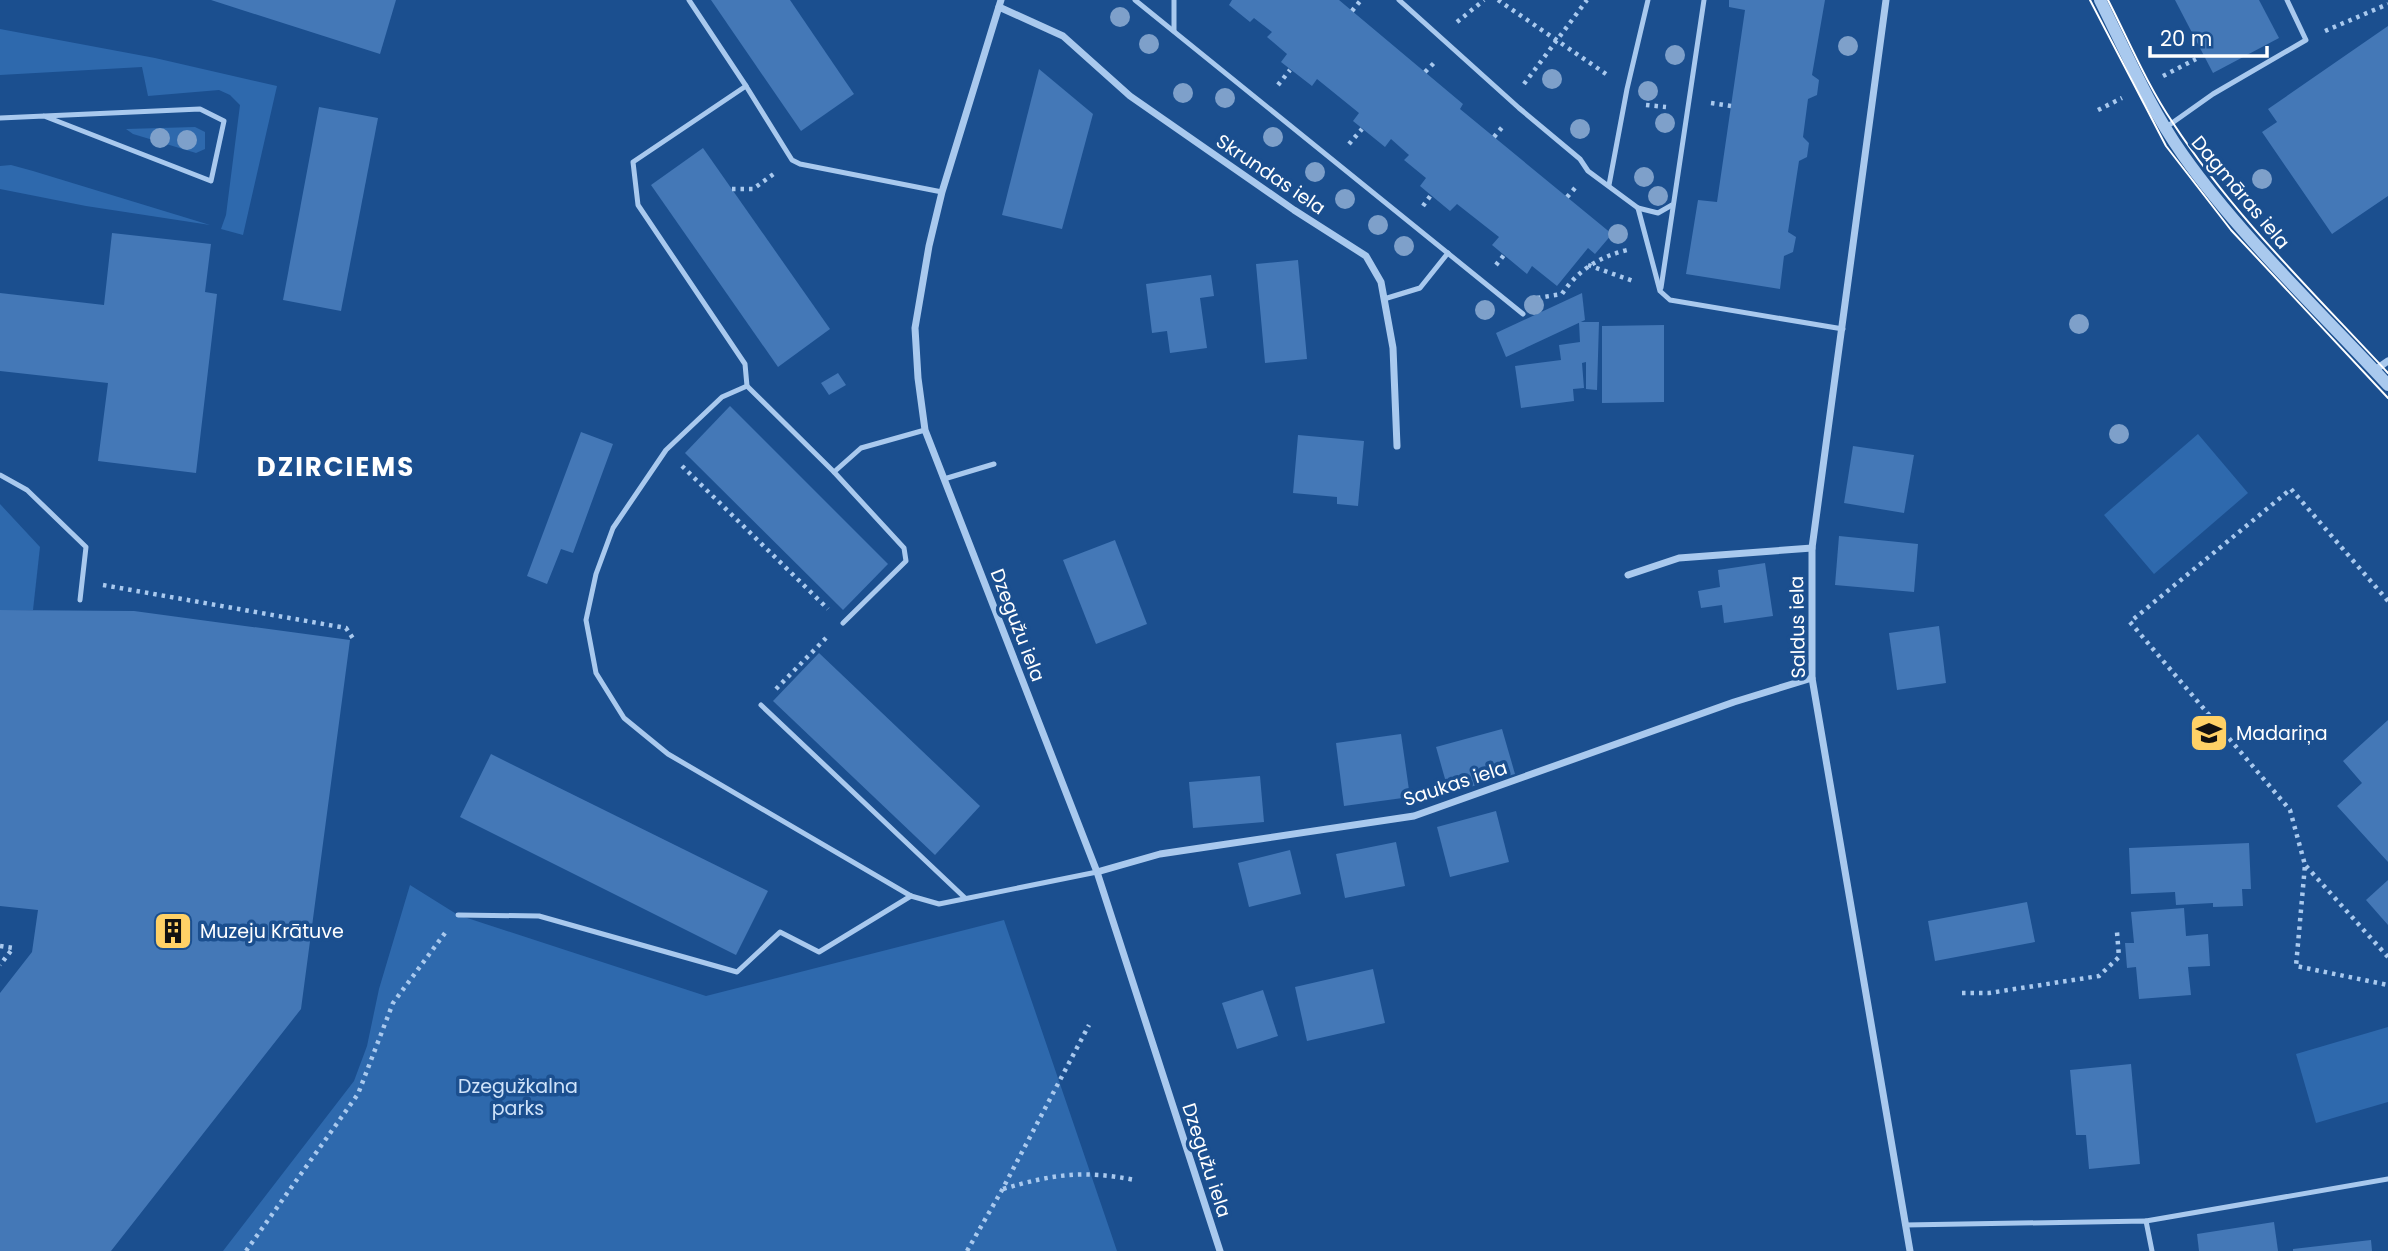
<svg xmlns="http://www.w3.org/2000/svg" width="2388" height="1251" font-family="Poppins,sans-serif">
<rect width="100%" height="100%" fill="#1b4f8f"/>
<g fill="#2e69ad">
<path d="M 0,29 L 155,58 L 277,86 L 243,235 L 221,229 L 226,215 L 240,105 L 230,95 L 219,90 L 148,96 L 142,67 L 0,75 Z"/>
<path d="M 195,127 L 205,132 L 205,149 L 196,153 L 133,134 L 126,129 Z"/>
<path d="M 11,165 L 33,171 L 210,225 L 86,206 L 0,189 L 0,166 Z"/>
<path d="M 2198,434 L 2248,493 L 2154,574 L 2104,515 Z"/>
<path d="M 0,504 L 40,547 L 33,610 L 0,610 Z"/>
<path d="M 410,885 L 458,915 L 706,996 L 1004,920 L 1117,1251 L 223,1251 L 354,1081 L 367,1046 L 379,989 Z"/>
<path d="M 2388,1027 L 2388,1102 L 2316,1123 L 2296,1054 Z"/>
</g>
<g fill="#4478b7">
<path d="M 211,0 L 396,0 L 380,54 Z"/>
<path d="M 711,0 L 790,0 L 854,94 L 801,131 Z"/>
<path d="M 1232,0 L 1339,0 L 1463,104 L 1460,109 L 1612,234 L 1595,254 L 1588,248 L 1557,286 L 1532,266 L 1527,274 L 1492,245 L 1499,237 L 1457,204 L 1450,211 L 1420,186 L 1426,178 L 1404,160 L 1409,155 L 1391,139 L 1385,147 L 1353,121 L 1359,113 L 1317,79 L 1312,86 L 1281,62 L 1287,54 L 1267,37 L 1272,32 L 1254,18 L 1250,22 L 1229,5 Z"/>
<path d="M 1729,0 L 1825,0 L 1812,75 L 1819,80 L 1817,95 L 1808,99 L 1803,137 L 1809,143 L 1807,157 L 1799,161 L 1788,232 L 1796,237 L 1793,252 L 1784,256 L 1780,289 L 1686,274 L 1698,200 L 1717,202 L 1745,10 L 1729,7 Z"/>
<path d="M 2175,0 L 2259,0 L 2279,38 L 2213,73 Z"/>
<path d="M 2388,26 L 2388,196 L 2332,234 L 2262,132 L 2277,122 L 2268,109 Z"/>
<path d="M 1039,69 L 1093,114 L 1062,229 L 1002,215 Z"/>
<path d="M 319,107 L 378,118 L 341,311 L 283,300 Z"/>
<path d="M 703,148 L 830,329 L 778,367 L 651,185 Z"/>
<path d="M 112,233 L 211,244 L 205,292 L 217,294 L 196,473 L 98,461 L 108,383 L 0,371 L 0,293 L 104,305 Z"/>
<path d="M 1298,260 L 1307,359 L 1265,363 L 1256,264 Z"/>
<path d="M 1211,275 L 1214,296 L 1200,298 L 1207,348 L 1170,353 L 1167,331 L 1152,333 L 1146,284 Z"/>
<path d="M 1582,293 L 1585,320 L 1506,357 L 1496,333 Z"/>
<path d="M 1579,322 L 1599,322 L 1597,390 L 1586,389 L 1586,362 L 1582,363 L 1584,388 L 1573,389 L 1574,401 L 1521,408 L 1515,366 L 1561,360 L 1559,345 L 1580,342 Z"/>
<path d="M 1664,325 L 1664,402 L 1602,403 L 1602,326 Z"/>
<path d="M 838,373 L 846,385 L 829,395 L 821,383 Z"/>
<path d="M 730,406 L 888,564 L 843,610 L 685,453 Z"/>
<path d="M 581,432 L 613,444 L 573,553 L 561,549 L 547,584 L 527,576 Z"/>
<path d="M 1298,435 L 1364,441 L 1358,506 L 1337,504 L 1337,497 L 1293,493 Z"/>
<path d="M 1853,446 L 1914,455 L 1904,513 L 1844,503 Z"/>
<path d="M 1839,536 L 1918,544 L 1914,592 L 1835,585 Z"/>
<path d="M 1115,540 L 1147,624 L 1096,644 L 1063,560 Z"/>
<path d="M 1765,563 L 1773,616 L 1724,623 L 1722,605 L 1701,608 L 1698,591 L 1720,587 L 1718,570 Z"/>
<path d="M 0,610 L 134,611 L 350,640 L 301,1009 L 111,1251 L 0,1251 L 0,993 L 32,952 L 38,910 L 0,906 Z"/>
<path d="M 1939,626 L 1946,683 L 1897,690 L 1889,633 Z"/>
<path d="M 819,653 L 980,806 L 935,855 L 773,701 Z"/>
<path d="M 2388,720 L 2388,862 L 2337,806 L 2362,783 L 2343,761 Z"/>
<path d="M 1502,729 L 1515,774 L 1449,793 L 1436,747 Z"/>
<path d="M 1401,734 L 1410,797 L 1344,806 L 1336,743 Z"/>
<path d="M 491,754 L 768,891 L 736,955 L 460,817 Z"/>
<path d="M 1260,776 L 1264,822 L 1193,828 L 1189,782 Z"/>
<path d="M 1496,811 L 1509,862 L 1450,877 L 1437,827 Z"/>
<path d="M 1396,842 L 1405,886 L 1345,898 L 1336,854 Z"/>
<path d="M 2249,843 L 2251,889 L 2242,889 L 2243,906 L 2213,907 L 2213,903 L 2176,905 L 2175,892 L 2131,894 L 2129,848 Z"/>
<path d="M 1290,850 L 1301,894 L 1249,907 L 1238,863 Z"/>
<path d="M 2388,880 L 2388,925 L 2366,900 Z"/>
<path d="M 2027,902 L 2035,942 L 1935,961 L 1928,921 Z"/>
<path d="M 2184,908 L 2186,936 L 2208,934 L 2210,966 L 2188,967 L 2191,995 L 2139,999 L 2136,967 L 2127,968 L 2125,943 L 2134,943 L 2131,912 Z"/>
<path d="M 1373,969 L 1385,1023 L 1307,1041 L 1295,987 Z"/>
<path d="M 1263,990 L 1278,1036 L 1237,1049 L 1222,1003 Z"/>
<path d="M 2131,1064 L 2140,1164 L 2089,1169 L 2086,1135 L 2076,1135 L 2070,1070 Z"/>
<path d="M 2274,1222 L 2278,1251 L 2199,1251 L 2197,1234 Z"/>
<path d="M 2371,1240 L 2372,1251 L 2293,1251 L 2293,1249 Z"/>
</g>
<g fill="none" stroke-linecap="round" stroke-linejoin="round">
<g stroke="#a9c9ee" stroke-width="4.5" stroke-dasharray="3.5 5" stroke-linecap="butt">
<path d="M 1498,0 L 1606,74"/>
<path d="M 1352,11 L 1361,0"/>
<path d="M 1457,22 L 1484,0"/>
<path d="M 2325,31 L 2388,4"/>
<path d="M 1425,72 L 1435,62"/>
<path d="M 2163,76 L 2196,59"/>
<path d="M 1524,84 L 1587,0"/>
<path d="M 1278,85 L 1290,70"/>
<path d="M 1711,103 L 1731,106"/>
<path d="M 1646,105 L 1666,107"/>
<path d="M 2098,110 L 2122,98"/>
<path d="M 1494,137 L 1504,125"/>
<path d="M 1349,144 L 1362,129"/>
<path d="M 732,189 L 753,189 L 775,173"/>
<path d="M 1567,197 L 1575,188"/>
<path d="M 1423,206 L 1431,195"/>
<path d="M 1496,265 L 1504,255"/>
<path d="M 1588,265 L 1633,281"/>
<path d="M 1537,298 L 1562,294 C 1578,270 1599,257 1627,250"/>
<path d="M 682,466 L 828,609"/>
<path d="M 103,585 L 346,628 L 354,640"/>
<path d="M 2388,601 L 2291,489 L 2130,622 L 2290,810 L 2305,865 L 2296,966 L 2388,985"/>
<path d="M 776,689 L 826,638"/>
<path d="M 2306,866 L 2388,957"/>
<path d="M 0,946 L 13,948 L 0,965"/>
<path d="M 1962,993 L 1989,993 L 2099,976 L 2119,957 L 2117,932"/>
<path d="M 1003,1189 C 1053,1174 1084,1170 1135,1180"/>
<path d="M 246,1251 L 358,1094 L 393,1003 L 445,933"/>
<path d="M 967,1251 L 1002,1190 L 1089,1025"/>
</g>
<g stroke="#a9c9ee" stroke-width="5">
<path d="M 689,0 L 746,86"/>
<path d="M 1135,0 L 1523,314"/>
<path d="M 1399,0 L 1519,108 L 1580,159 L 1588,171 L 1638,208 L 1660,291 L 1670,300 L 1843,329"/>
<path d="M 1174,31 L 1174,0"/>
<path d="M 0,118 L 200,109 L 224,121 L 211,181 L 44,116"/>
<path d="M 2165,128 L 2213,94 L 2306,40 L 2287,0"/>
<path d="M 1609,185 L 1627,89 L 1648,0"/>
<path d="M 942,192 L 800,164 L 792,160 L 787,152 L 746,86 L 633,162 L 638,205 L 745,364 L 747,386 L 722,397 L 666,450 L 613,528 L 596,574 L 586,620 L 596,673 L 624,718 L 668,754 L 911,896 L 939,904 L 1097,872"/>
<path d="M 1638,208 L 1658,213 L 1672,205"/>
<path d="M 1661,288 L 1704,0"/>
<path d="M 1384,299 L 1420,288 L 1448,253"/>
<path d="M 747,386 L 834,472 L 861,448 L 925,430"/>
<path d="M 834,472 L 904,548 L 906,561 L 843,623"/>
<path d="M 0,475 L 27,490 L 86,547 L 80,600"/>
<path d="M 944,479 L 994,464"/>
<path d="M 761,705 L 965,898"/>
<path d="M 458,915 L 539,916 L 737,972 L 780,932 L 819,952 L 911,896"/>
<path d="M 2146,1221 L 2388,1179"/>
<path d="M 1905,1225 L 2146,1221 L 2152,1251"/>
</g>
<g stroke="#a9c9ee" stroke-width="7">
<path d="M 1001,0 L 942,192 L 929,246 L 915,328 L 918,378 L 925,430 L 1097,872 L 1220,1251"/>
<path d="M 1886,0 L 1812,548 L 1812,678 L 1910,1251"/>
<path d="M 999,7 L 1063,36 L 1130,96 L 1294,210 L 1366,256 L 1381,282 L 1393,348 L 1397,446"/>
<path d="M 2375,370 L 2388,361"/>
<path d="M 1628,575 L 1679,558 L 1812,548"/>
<path d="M 1097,872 L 1160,854 L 1414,816 L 1734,702 L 1812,678"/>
</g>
<path stroke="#a9c9ee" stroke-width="12" d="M 2100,0 C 2126,52 2149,107 2183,155 C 2241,237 2319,310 2388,385"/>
<g stroke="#fff" stroke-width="2">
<path d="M 2090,0 L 2166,146 L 2231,230 L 2388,398"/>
<path d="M 2108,0 C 2129,41 2147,85 2173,123 C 2233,215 2313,292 2388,373"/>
</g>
</g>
<g fill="#7ea0ca">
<circle cx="1120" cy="17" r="10"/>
<circle cx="1149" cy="44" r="10"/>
<circle cx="1848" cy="46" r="10"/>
<circle cx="1675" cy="55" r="10"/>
<circle cx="1552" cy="79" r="10"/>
<circle cx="1648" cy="91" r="10"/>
<circle cx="1183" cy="93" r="10"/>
<circle cx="1225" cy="98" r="10"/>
<circle cx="1665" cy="123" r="10"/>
<circle cx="1580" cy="129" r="10"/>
<circle cx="1273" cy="137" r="10"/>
<circle cx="160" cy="138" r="10"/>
<circle cx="187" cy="140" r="10"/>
<circle cx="1315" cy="172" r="10"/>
<circle cx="1644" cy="177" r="10"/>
<circle cx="2262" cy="179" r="10"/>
<circle cx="1658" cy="196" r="10"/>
<circle cx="1345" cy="199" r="10"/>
<circle cx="1378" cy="225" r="10"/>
<circle cx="1618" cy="234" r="10"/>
<circle cx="1404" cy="246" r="10"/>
<circle cx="1534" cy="305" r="10"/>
<circle cx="1485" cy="310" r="10"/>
<circle cx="2079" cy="324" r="10"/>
<circle cx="2119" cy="434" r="10"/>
</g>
<defs>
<g id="school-square" transform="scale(2.0125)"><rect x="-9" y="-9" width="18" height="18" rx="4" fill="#ffd166" stroke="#1b4f8f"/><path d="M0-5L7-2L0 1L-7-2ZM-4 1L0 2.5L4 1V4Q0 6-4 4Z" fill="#111"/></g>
<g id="building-square" transform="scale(2.0125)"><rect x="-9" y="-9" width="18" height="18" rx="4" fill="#ffd166" stroke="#1b4f8f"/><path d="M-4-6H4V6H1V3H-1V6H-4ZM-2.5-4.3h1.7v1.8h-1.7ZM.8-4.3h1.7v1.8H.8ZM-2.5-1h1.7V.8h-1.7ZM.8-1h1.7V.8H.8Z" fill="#111"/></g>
</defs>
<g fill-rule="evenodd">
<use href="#school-square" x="2209" y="733"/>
<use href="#building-square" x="173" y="931"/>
</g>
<g text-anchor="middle" stroke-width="7" stroke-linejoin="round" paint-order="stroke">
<g font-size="19" fill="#fff" stroke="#1b4f8f">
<text transform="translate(1271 174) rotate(34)" y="7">Skrundas iela</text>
<text transform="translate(2241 192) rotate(50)" y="7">Dagmāras iela</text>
<text transform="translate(1018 625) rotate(69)" y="7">Dzegužu iela</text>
<text transform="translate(1797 627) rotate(-91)" y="7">Saldus iela</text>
<text transform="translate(1455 783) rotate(-18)" y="7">Saukas iela</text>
<text transform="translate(1207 1160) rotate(72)" y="7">Dzegužu iela</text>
</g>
<g font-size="19" fill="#fff" stroke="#1b4f8f" text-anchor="start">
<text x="2236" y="740">Madariņa</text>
<text x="200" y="938">Muzeju Krātuve</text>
</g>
<g font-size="19" fill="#cfe3fa" stroke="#1b4f8f">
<text x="518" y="1093">Dzegužkalna<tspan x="518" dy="22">parks</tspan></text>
</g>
<g font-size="26" font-weight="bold" letter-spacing="2" fill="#fff" stroke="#1b4f8f">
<text x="336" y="476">DZIRCIEMS</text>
</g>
</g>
<path d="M2150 46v10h117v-10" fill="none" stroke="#ffffff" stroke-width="3.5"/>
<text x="2160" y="46" font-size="21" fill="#ffffff" stroke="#1b4f8f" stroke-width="5" paint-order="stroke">20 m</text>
</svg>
